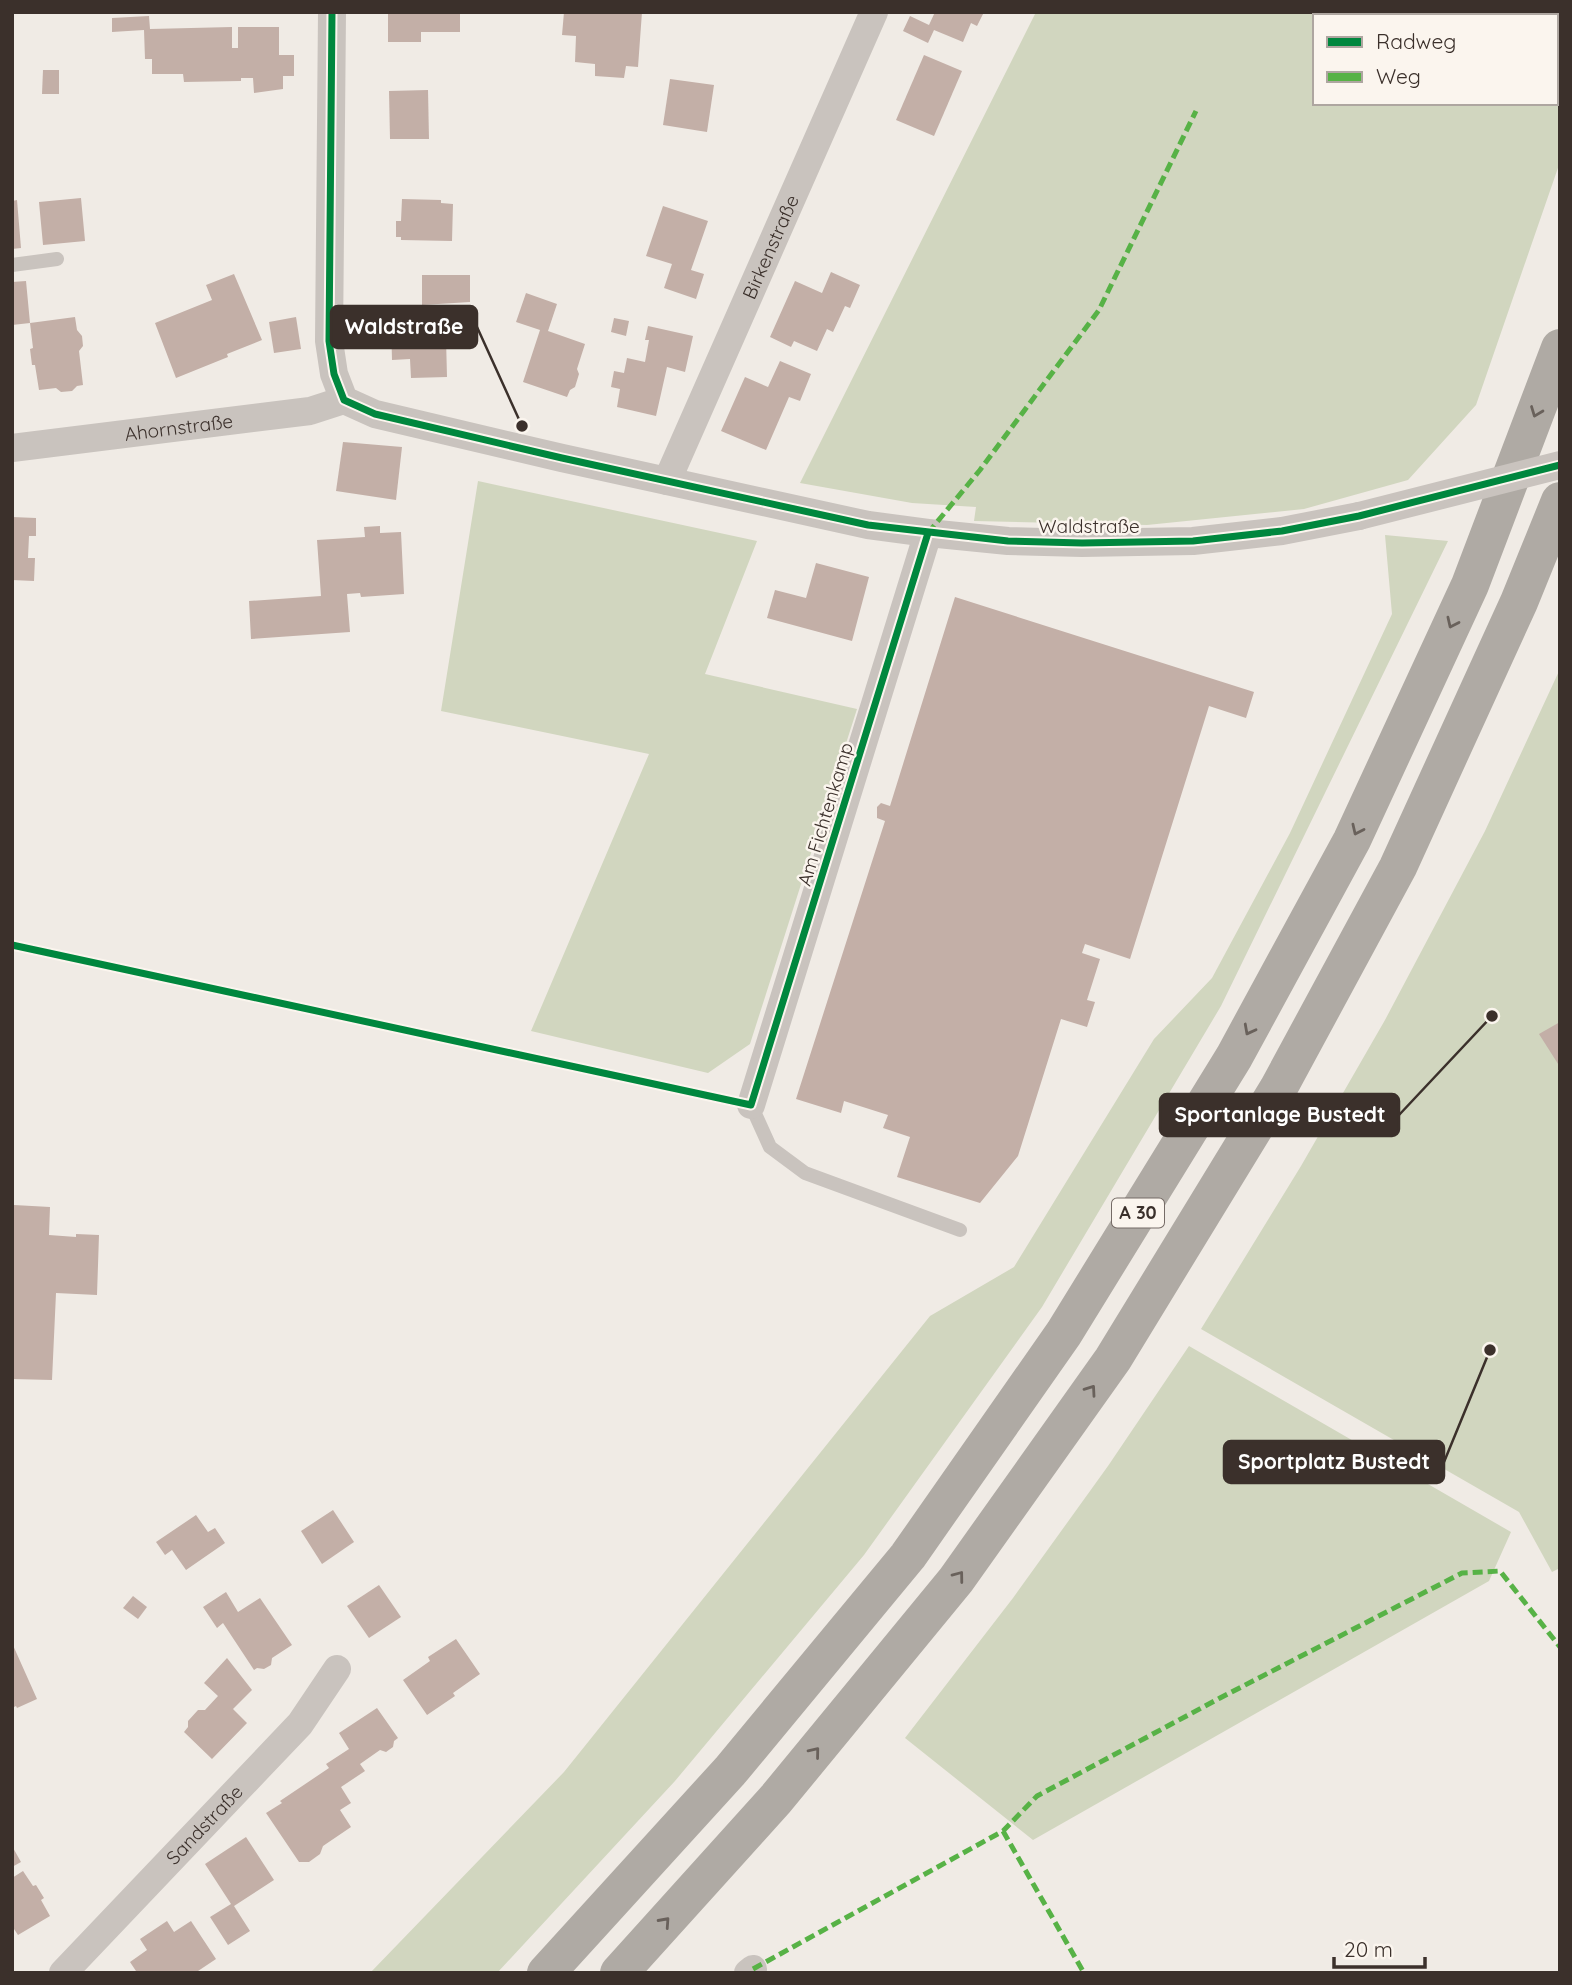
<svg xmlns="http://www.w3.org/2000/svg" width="1572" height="1985" font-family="Quicksand,sans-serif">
<rect width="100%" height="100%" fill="#f0ebe5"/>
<g fill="#d1d6bf" fill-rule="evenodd">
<path d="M 1036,12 L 1560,12 L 1560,162 L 1476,405 L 1408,480 L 1304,509 L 1147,525 L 974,521 L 976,507 L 912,503 L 800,483 ZM 1315,16 L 1556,16 L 1556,103 L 1315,103 Z"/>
<path d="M 478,481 L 757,541 L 705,674 L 857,709 L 750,1044 L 708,1073 L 531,1031 L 649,754 L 441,711 Z"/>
<path d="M 1385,535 L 1448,541 L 1221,1006 L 1042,1307 L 864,1555 L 675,1781 L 497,1973 L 370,1973 L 564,1772 L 930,1316 L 1014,1267 L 1154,1039 L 1212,978 L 1290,833 L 1392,614 Z"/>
<path d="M 1560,669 L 1560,1568 L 1552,1572 L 1519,1512 L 1201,1329 L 1301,1166 L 1385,1020 L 1485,831 Z"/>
<path d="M 1189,1346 L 1511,1532 L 1489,1581 L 1033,1840 L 905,1738 L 1013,1598 L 1108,1466 Z"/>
</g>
<g fill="#c3afa7">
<path d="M 388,12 L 460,12 L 460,32 L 421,32 L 421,42 L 388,42 Z"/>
<path d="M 564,12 L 642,12 L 638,67 L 626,66 L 624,78 L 595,76 L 595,64 L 575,62 L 576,36 L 562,35 Z"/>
<path d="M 935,12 L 984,12 L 977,26 L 971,23 L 963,42 L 934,30 L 928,43 L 903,31 L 910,16 L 929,25 Z"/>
<path d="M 149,16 L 150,29 L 232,27 L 232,48 L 238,48 L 238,27 L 279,27 L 279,55 L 294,55 L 294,76 L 283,76 L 283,89 L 254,93 L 253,78 L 241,78 L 241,81 L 184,82 L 183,74 L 152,74 L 152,59 L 145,59 L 144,30 L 112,32 L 112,18 Z"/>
<path d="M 924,55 L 962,71 L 934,136 L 896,120 Z"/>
<path d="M 43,70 L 59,70 L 59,94 L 42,94 Z"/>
<path d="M 670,79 L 714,85 L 707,132 L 663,125 Z"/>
<path d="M 428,90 L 429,139 L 390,139 L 389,91 Z"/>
<path d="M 81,198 L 85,241 L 43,245 L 39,202 Z"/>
<path d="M 402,199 L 441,200 L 441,203 L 453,204 L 452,241 L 401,240 L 401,237 L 396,237 L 396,221 L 401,221 Z"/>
<path d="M 17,200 L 21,248 L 12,249 L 12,201 Z"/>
<path d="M 663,206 L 708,221 L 691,270 L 704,274 L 696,299 L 664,288 L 672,264 L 646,256 Z"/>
<path d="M 831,272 L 860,285 L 850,308 L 845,306 L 833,332 L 827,329 L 817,351 L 794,341 L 791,347 L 770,337 L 795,281 L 822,293 Z"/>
<path d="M 234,274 L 262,340 L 227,354 L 228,357 L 176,378 L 155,323 L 212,300 L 206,285 Z"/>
<path d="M 422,275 L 470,275 L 470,302 L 422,305 Z"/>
<path d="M 26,281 L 30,323 L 75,317 L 77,330 L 82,336 L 83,346 L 79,351 L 83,385 L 77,386 L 72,391 L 61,392 L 56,388 L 39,390 L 35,365 L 32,365 L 30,349 L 33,348 L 30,323 L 12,325 L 12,282 Z"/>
<path d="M 526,293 L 557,304 L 548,331 L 585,344 L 577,369 L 579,374 L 575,387 L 570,390 L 567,397 L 523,382 L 540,330 L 516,322 Z"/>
<path d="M 417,310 L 418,321 L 432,321 L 432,325 L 441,325 L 442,338 L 446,338 L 447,377 L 411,378 L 410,359 L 392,360 L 391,322 L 407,321 L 407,311 Z"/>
<path d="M 296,317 L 301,349 L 274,353 L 269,322 Z"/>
<path d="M 614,318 L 629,321 L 626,336 L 611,332 Z"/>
<path d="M 648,326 L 693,336 L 685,372 L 667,367 L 656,416 L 617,407 L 620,389 L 611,387 L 614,371 L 624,373 L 627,358 L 645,362 L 649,340 L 645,340 Z"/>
<path d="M 780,361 L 811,374 L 800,401 L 789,397 L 766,450 L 721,431 L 745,377 L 768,387 Z"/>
<path d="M 343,442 L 402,447 L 396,500 L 336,491 Z"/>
<path d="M 12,517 L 36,518 L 36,536 L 29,536 L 28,558 L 35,558 L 34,581 L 12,580 Z"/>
<path d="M 380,526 L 380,533 L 401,532 L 404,594 L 361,597 L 360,593 L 347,594 L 350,632 L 251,639 L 249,601 L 321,596 L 317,540 L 365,537 L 364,527 Z"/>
<path d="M 816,563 L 869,577 L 852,641 L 767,618 L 775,590 L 806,598 Z"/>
<path d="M 955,597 L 1254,692 L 1246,718 L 1209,706 L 1130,959 L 1085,944 L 1082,953 L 1100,959 L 1087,1000 L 1095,1002 L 1087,1027 L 1061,1019 L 1018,1156 L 980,1203 L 897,1177 L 910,1137 L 883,1128 L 888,1115 L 844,1101 L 841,1113 L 796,1099 L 885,821 L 877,818 L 877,807 L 881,803 L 890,806 Z"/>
<path d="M 1560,1022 L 1560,1067 L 1539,1034 Z"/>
<path d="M 14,1205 L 50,1207 L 49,1235 L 76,1237 L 76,1234 L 99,1235 L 97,1295 L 56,1293 L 52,1380 L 12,1379 L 12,1253 Z"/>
<path d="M 333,1510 L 354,1542 L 322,1564 L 301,1531 Z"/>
<path d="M 196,1515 L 208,1532 L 215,1528 L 225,1543 L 186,1570 L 172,1550 L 165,1555 L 156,1542 Z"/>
<path d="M 379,1585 L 401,1617 L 369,1638 L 347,1606 Z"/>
<path d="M 226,1592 L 238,1612 L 260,1598 L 292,1645 L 272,1658 L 271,1665 L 264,1669 L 257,1668 L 254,1670 L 223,1623 L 217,1628 L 203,1607 Z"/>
<path d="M 133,1596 L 147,1607 L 138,1619 L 123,1608 Z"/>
<path d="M 456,1639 L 480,1674 L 453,1693 L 455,1696 L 427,1715 L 403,1680 L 430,1661 L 428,1657 Z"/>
<path d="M 12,1643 L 37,1699 L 17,1708 L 16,1706 L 12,1708 Z"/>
<path d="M 227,1658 L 252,1690 L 233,1709 L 247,1723 L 212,1759 L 184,1732 L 188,1727 L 188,1721 L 198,1710 L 205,1710 L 218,1696 L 204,1683 Z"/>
<path d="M 377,1708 L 398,1738 L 394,1741 L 393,1747 L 386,1752 L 380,1750 L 360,1764 L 365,1771 L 341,1787 L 351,1803 L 340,1810 L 351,1827 L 323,1846 L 320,1854 L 309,1862 L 299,1862 L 266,1813 L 282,1803 L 280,1801 L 329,1768 L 326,1764 L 349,1749 L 339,1733 Z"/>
<path d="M 246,1837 L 274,1880 L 234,1906 L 250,1931 L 228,1945 L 210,1917 L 231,1904 L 205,1864 Z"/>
<path d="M 12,1846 L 21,1862 L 12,1867 Z"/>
<path d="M 23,1871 L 33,1886 L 36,1885 L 44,1898 L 41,1900 L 50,1916 L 18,1935 L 12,1926 L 12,1878 Z"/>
<path d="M 167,1921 L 174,1932 L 191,1921 L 216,1959 L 195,1973 L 133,1973 L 136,1971 L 130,1962 L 147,1950 L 140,1939 Z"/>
</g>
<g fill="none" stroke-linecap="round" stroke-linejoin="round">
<g stroke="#c9c3be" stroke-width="14">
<path d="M 12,265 L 57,259"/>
<path d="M 751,1105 L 770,1147 L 805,1173 L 960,1230"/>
</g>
<g stroke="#c9c3be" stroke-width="28">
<path d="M 332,12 L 329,341 L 334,374 L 344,400 L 375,414 L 562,458 L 868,525 L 928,533 L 1008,541 L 1082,543 L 1193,541 L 1282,531 L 1359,516"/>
<path id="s1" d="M 12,448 L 310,411 L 344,400"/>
<path id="s2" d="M 667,481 L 874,12"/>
<path d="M 751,1105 L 928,533"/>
<path id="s3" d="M 63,1973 L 300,1724 L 337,1669"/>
<path d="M 748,1973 L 753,1969"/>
</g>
<g stroke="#afaaa4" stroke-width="38">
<path d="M 546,1973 L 730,1771 L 908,1556 L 1064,1333 L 1234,1057 L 1352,840 L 1470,585 L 1560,348"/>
<path d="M 619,1973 L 776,1799 L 956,1580 L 1113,1359 L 1278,1089 L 1398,867 L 1519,602 L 1560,501"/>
</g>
<path stroke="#c9c3be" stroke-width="28" d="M 1359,516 L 1560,465"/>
<g stroke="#57b246" stroke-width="5" stroke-dasharray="10 5" stroke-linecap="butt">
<path d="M 928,533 L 980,470 L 1099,310 L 1196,111"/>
<path d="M 1003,1831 L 1084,1973"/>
<path d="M 753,1969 L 1003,1831 L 1037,1796 L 1220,1698 L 1462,1573 L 1500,1571 L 1560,1647"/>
</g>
<g stroke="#fbf5ee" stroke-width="11">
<g id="cycleway">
<path d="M 332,12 L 329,341 L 334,374 L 344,400 L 375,414 L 562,458 L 868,525 L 1008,541 L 1082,543 L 1193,541 L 1282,531 L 1359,516 L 1560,465"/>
<path d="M 12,945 L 751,1105 L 928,533"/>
</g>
</g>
<use href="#cycleway" stroke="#00873e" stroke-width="7"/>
</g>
<defs><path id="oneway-chevron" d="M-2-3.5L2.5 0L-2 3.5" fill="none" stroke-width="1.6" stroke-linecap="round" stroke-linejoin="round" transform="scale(1.75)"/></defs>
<g stroke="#69615b">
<use href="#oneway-chevron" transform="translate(1536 412) rotate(111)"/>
<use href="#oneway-chevron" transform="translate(1452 623) rotate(115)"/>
<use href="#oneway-chevron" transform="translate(1357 830) rotate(115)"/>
<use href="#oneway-chevron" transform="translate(1249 1030) rotate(118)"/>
<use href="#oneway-chevron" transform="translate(1091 1390) rotate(-55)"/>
<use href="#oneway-chevron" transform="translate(959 1576) rotate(-53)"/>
<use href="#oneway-chevron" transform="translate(815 1752) rotate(-51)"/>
<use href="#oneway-chevron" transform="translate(665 1922) rotate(-48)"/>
</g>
<g text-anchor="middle" stroke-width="5" stroke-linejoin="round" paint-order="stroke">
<rect fill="#fbf5ee" stroke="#756b66" stroke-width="2" x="1112" y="1198.5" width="52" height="29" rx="5"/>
<g font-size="18" font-weight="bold" fill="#3b302b">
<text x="1138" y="1219">A 30</text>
</g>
<g font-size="19" fill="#3b302b" stroke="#fbf5ee">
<text dy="7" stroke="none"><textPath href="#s2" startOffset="256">Birkenstraße</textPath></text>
<text dy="7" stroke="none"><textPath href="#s1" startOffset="168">Ahornstraße</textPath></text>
<text x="1089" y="533">Waldstraße</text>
<text transform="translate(825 814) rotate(-73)" y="7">Am Fichtenkamp</text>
<text dy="7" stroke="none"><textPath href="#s3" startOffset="205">Sandstraße</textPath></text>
</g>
</g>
<path fill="none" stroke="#3b302b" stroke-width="2.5" d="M522 426L477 327M1492 1016L1399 1115M1490 1350L1444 1462"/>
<g fill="#3b302b" stroke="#fbf5ee" stroke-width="2.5">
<circle cx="522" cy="426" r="7"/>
<circle cx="1492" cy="1016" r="7"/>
<circle cx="1490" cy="1350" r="7"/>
</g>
<g fill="#3b302b" stroke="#3b302b" stroke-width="2.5">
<rect x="331" y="306" width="146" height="42" rx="7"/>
<rect x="1160" y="1094" width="239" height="42" rx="7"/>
<rect x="1224" y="1441" width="220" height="42" rx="7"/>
</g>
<g font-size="21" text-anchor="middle" font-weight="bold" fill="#fff">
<text x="404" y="334">Waldstraße</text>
<text x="1280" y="1122">Sportanlage Bustedt</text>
<text x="1334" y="1469">Sportplatz Bustedt</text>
</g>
<rect width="1572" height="1985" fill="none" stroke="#3b302b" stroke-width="28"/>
<rect x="1313" y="14" width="245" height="91" fill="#fbf5ee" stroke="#aea6a0" stroke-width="2"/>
<rect x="1327" y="37" width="35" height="10" fill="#00873e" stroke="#aea6a0" stroke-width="2"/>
<text x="1376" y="49" font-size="21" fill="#3b302b">Radweg</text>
<rect x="1327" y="72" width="35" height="10" fill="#57b246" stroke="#aea6a0" stroke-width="2"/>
<text x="1376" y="84" font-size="21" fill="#3b302b">Weg</text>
<path d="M1334 1957v10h91v-10" fill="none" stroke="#3b302b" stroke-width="3.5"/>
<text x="1344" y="1957" font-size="21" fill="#3b302b" stroke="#fbf5ee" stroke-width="5" paint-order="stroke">20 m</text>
</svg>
